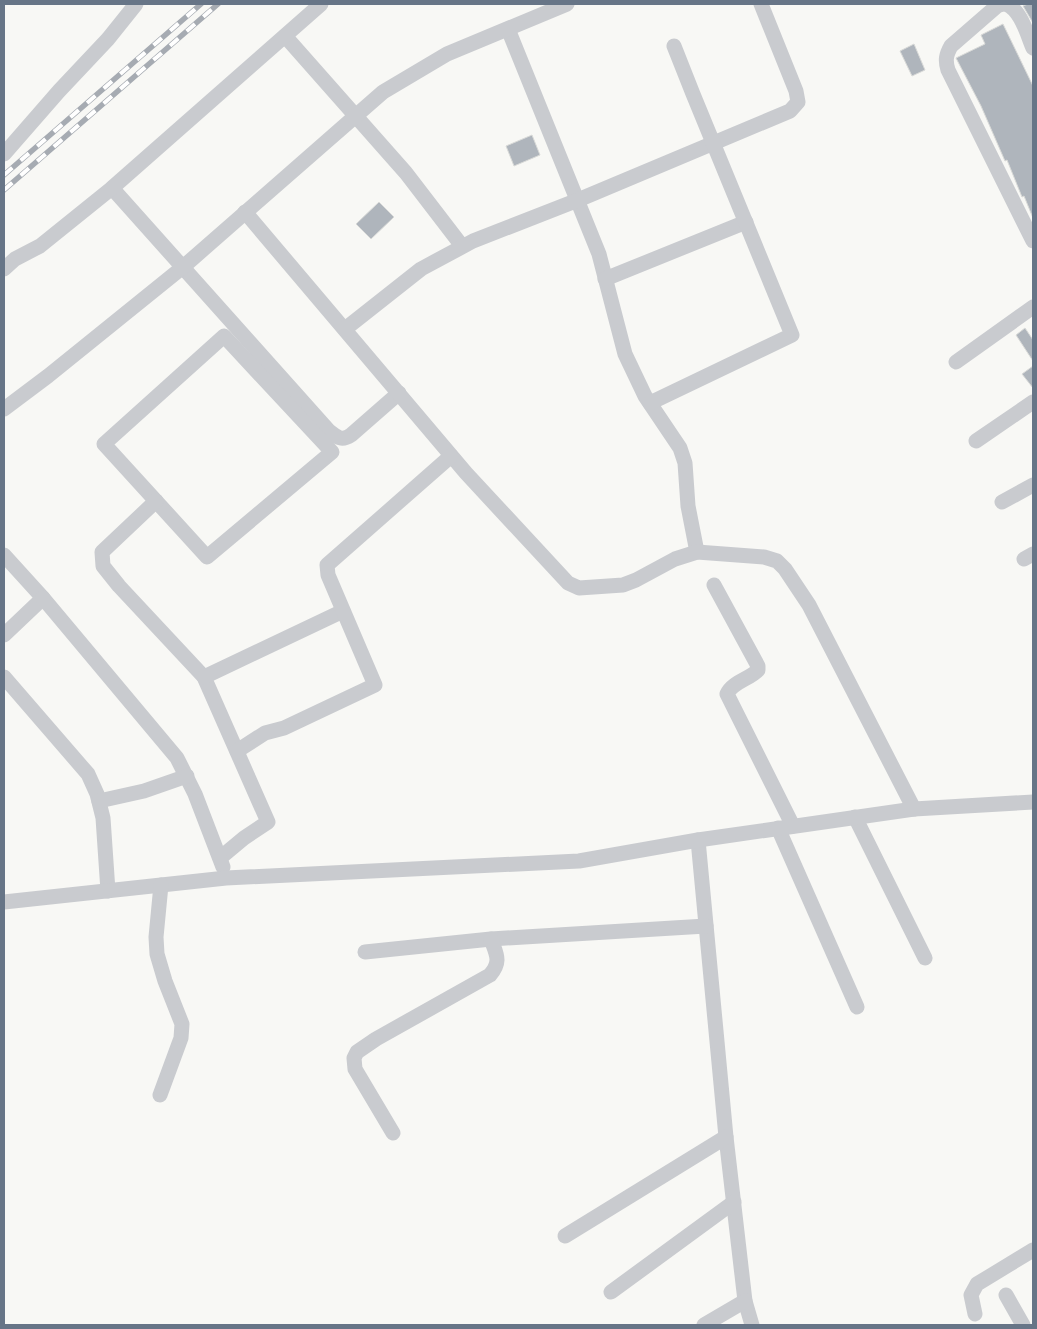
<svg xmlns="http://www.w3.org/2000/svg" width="1037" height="1329" font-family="'Public Sans',sans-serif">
<rect width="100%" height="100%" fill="#f8f8f5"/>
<g fill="#afb5bc" stroke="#d9dad8">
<path d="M 1028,4 L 1033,4 L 1033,23 L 1023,6 Z"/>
<path d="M 1003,24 L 1033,86 L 1033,218 L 1024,196 L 1022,197 L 1007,160 L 1005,161 L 981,106 L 956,58 L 985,44 L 981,35 Z"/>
<path d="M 914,44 L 925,70 L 912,76 L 900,51 Z"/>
<path d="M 532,135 L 540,155 L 514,166 L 506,146 Z"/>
<path d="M 379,202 L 394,217 L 371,239 L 356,224 Z"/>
<path d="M 1025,328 L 1033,340 L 1033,361 L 1016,335 Z"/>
<path d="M 1033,366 L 1033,388 L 1022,374 Z"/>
</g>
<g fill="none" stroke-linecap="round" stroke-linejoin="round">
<g stroke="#c9cbcf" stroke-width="15">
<path d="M 1003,4 L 997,6 L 951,46 C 946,55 945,60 948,70 L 1033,241"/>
<path d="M 1006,4 C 1021,10 1027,34 1033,48"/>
<path d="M 508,29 L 599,254 L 625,354 L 645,396 L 680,448 L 685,463 L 688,506 L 697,552"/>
<path d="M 285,36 L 406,173 L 462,246"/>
<path d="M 4,154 L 59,91 L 108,39 L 136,4"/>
<path d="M 112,188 L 329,431 C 338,438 342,441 351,435 L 399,393"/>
<path d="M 245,212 L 466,473 L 568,583 L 579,588 L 623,585 L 636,580 L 675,559 L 697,552 L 764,557 L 777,561 L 785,569 L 809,605 L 914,809"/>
<path d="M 4,269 L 15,259 L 40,246 L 112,188 L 321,4"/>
<path d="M 605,279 L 746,222"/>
<path d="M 345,329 L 421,269 L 473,241 L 578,200 L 790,111 L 798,102 L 796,91 L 761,4"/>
<path d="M 224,336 L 332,452 L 207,557 L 104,444 Z"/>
<path d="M 956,362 L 1033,307"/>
<path d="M 650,403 L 792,335 L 693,94 L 674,46"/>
<path d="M 4,409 L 48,376 L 183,267 L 383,92 L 447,54 L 567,4"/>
<path d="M 976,441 L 1033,402"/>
<path d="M 156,501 L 102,552 L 103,566 L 119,586 L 204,677 L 268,822 L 244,838 L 220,858"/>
<path d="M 1002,502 L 1033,485"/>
<path d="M 4,555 L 43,598 L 4,635"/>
<path d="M 1024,559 L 1033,554"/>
<path d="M 714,585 L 758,666 L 758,670 C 750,679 732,682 727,694 L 793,826"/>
<path d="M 43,598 L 177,758 L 195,794 L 223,867"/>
<path d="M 4,677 L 88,774 L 97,794 L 103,818 L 108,891"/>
<path d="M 204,677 L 343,611"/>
<path d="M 237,751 L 265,733 L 284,728 L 375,685 L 328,575 L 327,565 L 451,456"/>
<path d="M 99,801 L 144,791 L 187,776"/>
<path d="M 855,817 L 925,958"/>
<path d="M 778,828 L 857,1007"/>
<path d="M 698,840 L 726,1137 L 745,1301 L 752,1325"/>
<path d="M 4,902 L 226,878 L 579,861 L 698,840 L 914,809 L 1033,802"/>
<path d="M 365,952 L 491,939 L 706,926"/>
<path d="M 160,1095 L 181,1038 L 182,1024 L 165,981 L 157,954 L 156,937 L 161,885"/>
<path d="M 393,1133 L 355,1069 L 354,1058 L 357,1052 L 376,1039 L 490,975 C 502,961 496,954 491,939"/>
<path d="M 565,1236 L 726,1137"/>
<path d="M 611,1292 L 734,1202"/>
<path d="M 1006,1295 L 1023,1325"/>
<path d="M 975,1314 L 971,1295 L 977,1284 L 1033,1250"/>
<path d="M 704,1325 L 745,1301"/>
</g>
<g stroke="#a6abb2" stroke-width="5.5">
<g id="rail">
<path d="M 4,175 L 201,4"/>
<path d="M 4,190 L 218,4"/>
</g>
</g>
<use href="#rail" stroke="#fff" stroke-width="4" stroke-dasharray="11" stroke-linecap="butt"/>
</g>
<rect width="1037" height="1329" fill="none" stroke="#677587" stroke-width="10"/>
</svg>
